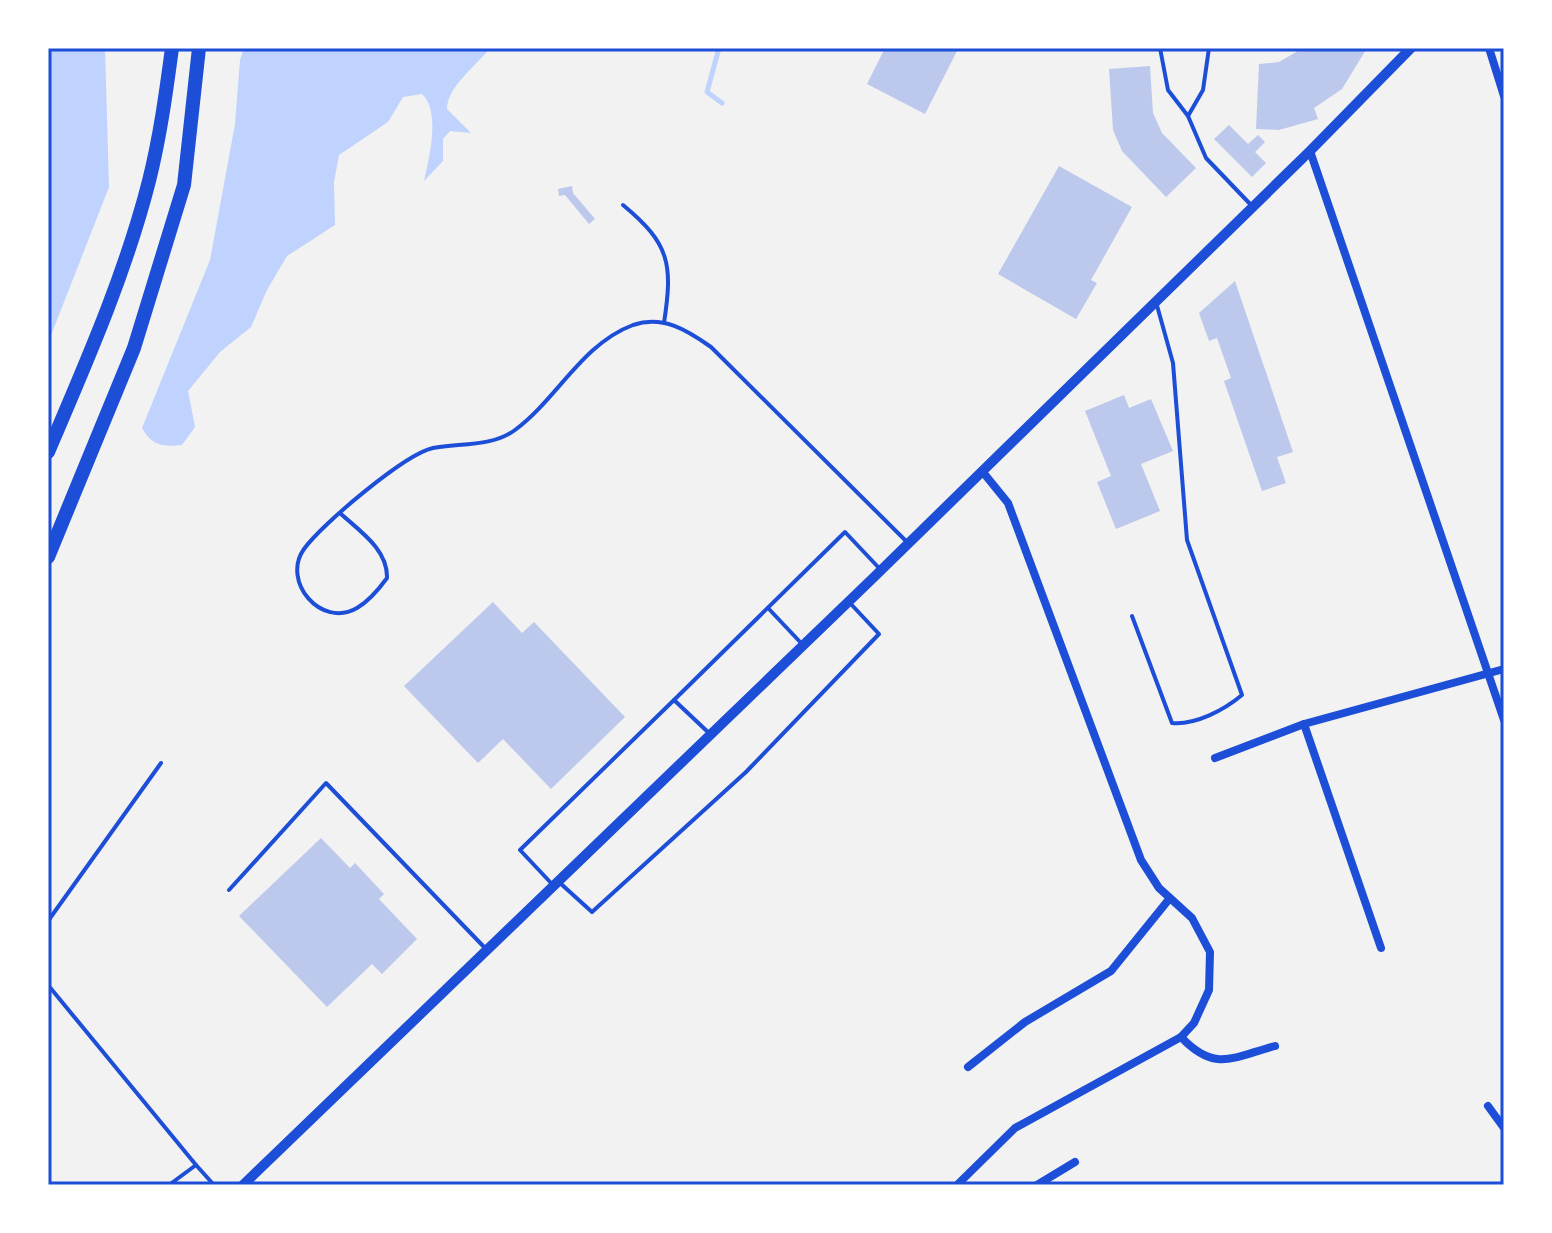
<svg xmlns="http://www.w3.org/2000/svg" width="1552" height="1233" font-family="'DM Sans',sans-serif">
<rect width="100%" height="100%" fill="#f2f2f2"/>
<g fill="#bfd3fe">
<path d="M 48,48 L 105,48 L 109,187 L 48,343 Z"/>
<path d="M 244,48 L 490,48 C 475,67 447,87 447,109 L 471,133 L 450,131 L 443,139 L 443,161 L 424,181 C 429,158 441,112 422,94 L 403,97 L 388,122 L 339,155 L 334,182 L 335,225 L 287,256 L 267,290 L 251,327 L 220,352 L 188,391 L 195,427 L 182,445 C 163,447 152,446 142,428 L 210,260 L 235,124 L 240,60 Z"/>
</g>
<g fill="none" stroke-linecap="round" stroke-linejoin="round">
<path stroke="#bfd3fe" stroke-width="5" d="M 719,48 L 707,92 L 722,103"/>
</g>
<g fill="#bdc9ec">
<path d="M 885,48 L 957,51 L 925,114 L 867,84 Z"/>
<path d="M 1303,48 L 1367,48 L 1342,89 L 1314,108 L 1318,119 L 1279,130 L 1256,129 L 1259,64 L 1279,62 Z"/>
<path d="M 1150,66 L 1153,113 L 1162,133 L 1196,168 L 1166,197 L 1122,151 L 1113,130 L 1109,69 Z"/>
<path d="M 1229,125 L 1248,144 L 1258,135 L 1265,142 L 1255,152 L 1266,163 L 1252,177 L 1214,139 Z"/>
<path d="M 1059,166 L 1132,207 L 1091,280 L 1097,283 L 1076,319 L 998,274 Z"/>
<path d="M 572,186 L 573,193 L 595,219 L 589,224 L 565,195 L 559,196 L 558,189 Z"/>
<path d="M 1235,281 L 1293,452 L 1277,457 L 1286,483 L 1262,491 L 1224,381 L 1231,378 L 1217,338 L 1209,341 L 1199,313 Z"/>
<path d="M 1124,395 L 1129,408 L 1151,399 L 1173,451 L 1141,464 L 1160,511 L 1116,529 L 1097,482 L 1111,476 L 1085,411 Z"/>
<path d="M 493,602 L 522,633 L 534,622 L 625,717 L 551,789 L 503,739 L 478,763 L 404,686 Z"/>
<path d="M 321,838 L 350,868 L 355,863 L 384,894 L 379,899 L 417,939 L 382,974 L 372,964 L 327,1007 L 239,916 Z"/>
</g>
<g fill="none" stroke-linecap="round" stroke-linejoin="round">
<g stroke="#1d4ed8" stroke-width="4">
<path d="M 1160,48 L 1168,90 L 1188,116 L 1206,158 L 1252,206"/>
<path d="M 1188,116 L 1203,90 L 1209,48"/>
<path d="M 623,205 C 670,244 673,264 664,323"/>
<path d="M 341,514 C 361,532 388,550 387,578 C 379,589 369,601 357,608 C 321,629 281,581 304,549 C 322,524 405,454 433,448 C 460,443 492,447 515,430 C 557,399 582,344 633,325 C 663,315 687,330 711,347 L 907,542"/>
<path d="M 768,608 L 802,644"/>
<path d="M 1132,616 L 1172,723 C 1196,725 1224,710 1242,695 L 1187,540 L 1173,363 L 1156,302"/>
<path d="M 710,734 L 674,700 L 845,532 L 879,568"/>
<path d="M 560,883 L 592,912 L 746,772 L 879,634 L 849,602"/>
<path d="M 552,884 L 520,850 L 674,700"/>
<path d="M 229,890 L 326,783 L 485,948"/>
<path d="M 48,921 L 161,763"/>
<path d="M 48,985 L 196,1165"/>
<path d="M 169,1185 L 196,1165 L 214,1185"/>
</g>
<g stroke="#1d4ed8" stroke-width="8">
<path d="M 1489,48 L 1504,96"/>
<path d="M 1310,151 L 1504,720"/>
<path d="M 1304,724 L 1381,948"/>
<path d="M 1215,758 L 1304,724 L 1504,669"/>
<path d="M 1181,1037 C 1215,1073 1233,1057 1275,1046"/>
<path d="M 968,1067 L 1025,1022 L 1111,971 L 1170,898"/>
<path d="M 1488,1106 L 1504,1128"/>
<path d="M 957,1185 L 1015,1128 L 1181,1037 L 1194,1023 L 1209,990 L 1210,952 L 1192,918 L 1159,888 L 1141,860 L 1008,503 L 982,471"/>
<path d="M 1037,1185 L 1075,1162"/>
</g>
<path stroke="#1d4ed8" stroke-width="10" d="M 243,1185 L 871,580 L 1310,151 L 1411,48"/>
<g stroke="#1d4ed8" stroke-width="14">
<path d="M 48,452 C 86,363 125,275 149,181 C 160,137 166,93 172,48"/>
<path d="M 48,557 L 134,348 L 184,185 L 199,48"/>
</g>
</g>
<rect width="1552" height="1233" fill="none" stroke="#ffffff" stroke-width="100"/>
<rect x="50" y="50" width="1452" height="1133" fill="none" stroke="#1d4ed8" stroke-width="3"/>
</svg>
